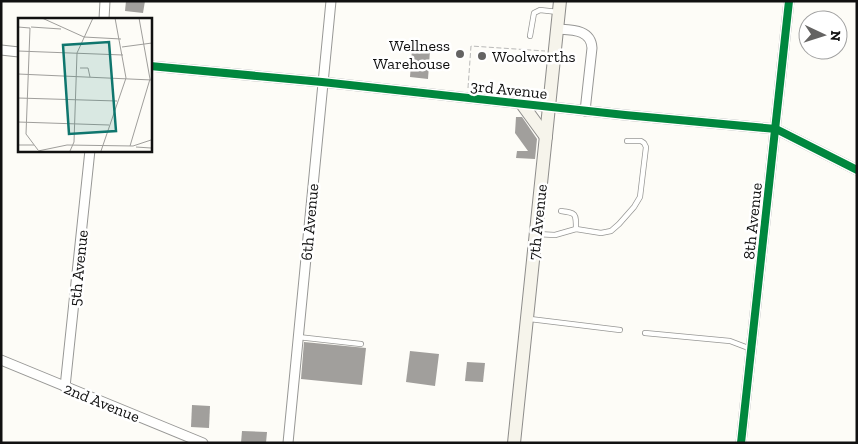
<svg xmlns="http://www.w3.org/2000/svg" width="858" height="444" font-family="'Zilla Slab',serif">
<rect width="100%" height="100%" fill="#fdfcf7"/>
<g fill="#a19f9c">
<path d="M 126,1 L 145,1 L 143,13 L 125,11 Z"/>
<path d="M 412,49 L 430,50 L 428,79 L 410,77 Z"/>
<path d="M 516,117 L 522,117 L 537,139 L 535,159 L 516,158 L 517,151 L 528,151 L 515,133 Z"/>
<path d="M 304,342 L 366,348 L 362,385 L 301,379 Z"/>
<path d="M 410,351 L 439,354 L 435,386 L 406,382 Z"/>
<path d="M 467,362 L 485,363 L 483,382 L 465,381 Z"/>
<path d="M 192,405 L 210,406 L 209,428 L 191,427 Z"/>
<path d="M 242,431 L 267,432 L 266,443 L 241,443 Z"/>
</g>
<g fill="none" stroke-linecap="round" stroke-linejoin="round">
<g stroke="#979795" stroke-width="6">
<g id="lane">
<path d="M 530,36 L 534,13 L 540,10 L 558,12"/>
<path d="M 561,211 C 576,213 576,213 576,229"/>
<path d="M 537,234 L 555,235 L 576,229 L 601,233 L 611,231 L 619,224 L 634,207 L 640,197 L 646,147 L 644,143 L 641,141 L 627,141"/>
<path d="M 530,319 L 620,330"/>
<path d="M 645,333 L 730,341 L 751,349"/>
<path d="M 298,337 L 361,344"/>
</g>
</g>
<g stroke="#979795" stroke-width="11">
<g id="street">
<path d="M 104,19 L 105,1"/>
<path d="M 557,29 C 571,30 591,29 592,48 L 585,111"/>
<path d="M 1,50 L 19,52"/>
<path d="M 150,66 L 322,82 L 625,115 L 776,129 L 857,170"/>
<path d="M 1,360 L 203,443"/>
<path d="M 65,387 L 90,150"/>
<path d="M 288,443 L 331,1"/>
<path d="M 741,443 L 789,1"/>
</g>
</g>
<g stroke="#8e8d8b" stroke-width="14">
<g id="secondary">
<path d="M 522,104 L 546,137"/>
<path d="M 514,443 L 560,1"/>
</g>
</g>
<path stroke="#b9b9b8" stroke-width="1" stroke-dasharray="5 2.5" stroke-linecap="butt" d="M 468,88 L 471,46 L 545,51"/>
<use href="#lane" stroke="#fffffe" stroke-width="4.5"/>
<use href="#street" stroke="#fffffe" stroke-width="9"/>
<use href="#secondary" stroke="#f6f4eb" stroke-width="12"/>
<g stroke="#fff" stroke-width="11">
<g id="cycleway">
<path d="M 150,66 L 322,82 L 625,115 L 776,129 L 857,170"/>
<path d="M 741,443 L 789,1"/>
</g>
</g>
<use href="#cycleway" stroke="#00873e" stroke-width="8"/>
</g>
<g fill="#646362" stroke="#fff" stroke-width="2">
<circle cx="460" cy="54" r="5"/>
<circle cx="482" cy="56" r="5"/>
</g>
<g text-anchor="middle" stroke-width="5" stroke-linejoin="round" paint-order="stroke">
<g font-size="16" fill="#111" stroke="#fff" text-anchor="end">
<text x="450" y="51">Wellness<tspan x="450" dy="18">Warehouse</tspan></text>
<text x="492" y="62" text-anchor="start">Woolworths</text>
</g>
<g font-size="16" fill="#111" stroke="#fff">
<text transform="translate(509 89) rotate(6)" y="6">3rd Avenue</text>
<text transform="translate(752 221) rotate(-84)" y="6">8th Avenue</text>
<text transform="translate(309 222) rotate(-85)" y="6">6th Avenue</text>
<text transform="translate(537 222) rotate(-84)" y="6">7th Avenue</text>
<text transform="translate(78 268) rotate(-84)" y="6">5th Avenue</text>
<text transform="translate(102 402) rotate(22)" y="6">2nd Avenue</text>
</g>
</g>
<g transform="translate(18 18)">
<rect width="134" height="134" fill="#fdfcf7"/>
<path fill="none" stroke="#9f9e9b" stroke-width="1" d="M 24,0 L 66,19 L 103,21M 0,9 L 12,10 L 8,116M 13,9 L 43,11M 104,29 L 134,25M 0,33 L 105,37M 62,50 L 70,50 L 72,59M 0,56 L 134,62M 0,80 L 99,83M 0,104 L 91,107M 8,116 L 20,132M 0,127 L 16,127M 112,128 L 132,61 L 121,0M 118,129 L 133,130M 20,133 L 49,127 L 115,128 L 133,122M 52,133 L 56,124 L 59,35 L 75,0M 83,133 L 108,60 L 97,0"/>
<path fill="#0f766e" fill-opacity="0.15" stroke="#0f766e" stroke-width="2.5" d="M 91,24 L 98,113 L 51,116 L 45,27 Z"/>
<rect width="134" height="134" fill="none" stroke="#111" stroke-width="2.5"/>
</g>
<rect width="858" height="444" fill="none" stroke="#111111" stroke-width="5"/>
<g transform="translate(823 35) rotate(94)"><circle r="24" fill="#ffffff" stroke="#a0a0a0"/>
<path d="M0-4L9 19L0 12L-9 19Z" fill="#646362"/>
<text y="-8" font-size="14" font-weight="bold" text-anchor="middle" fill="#111111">N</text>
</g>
</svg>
